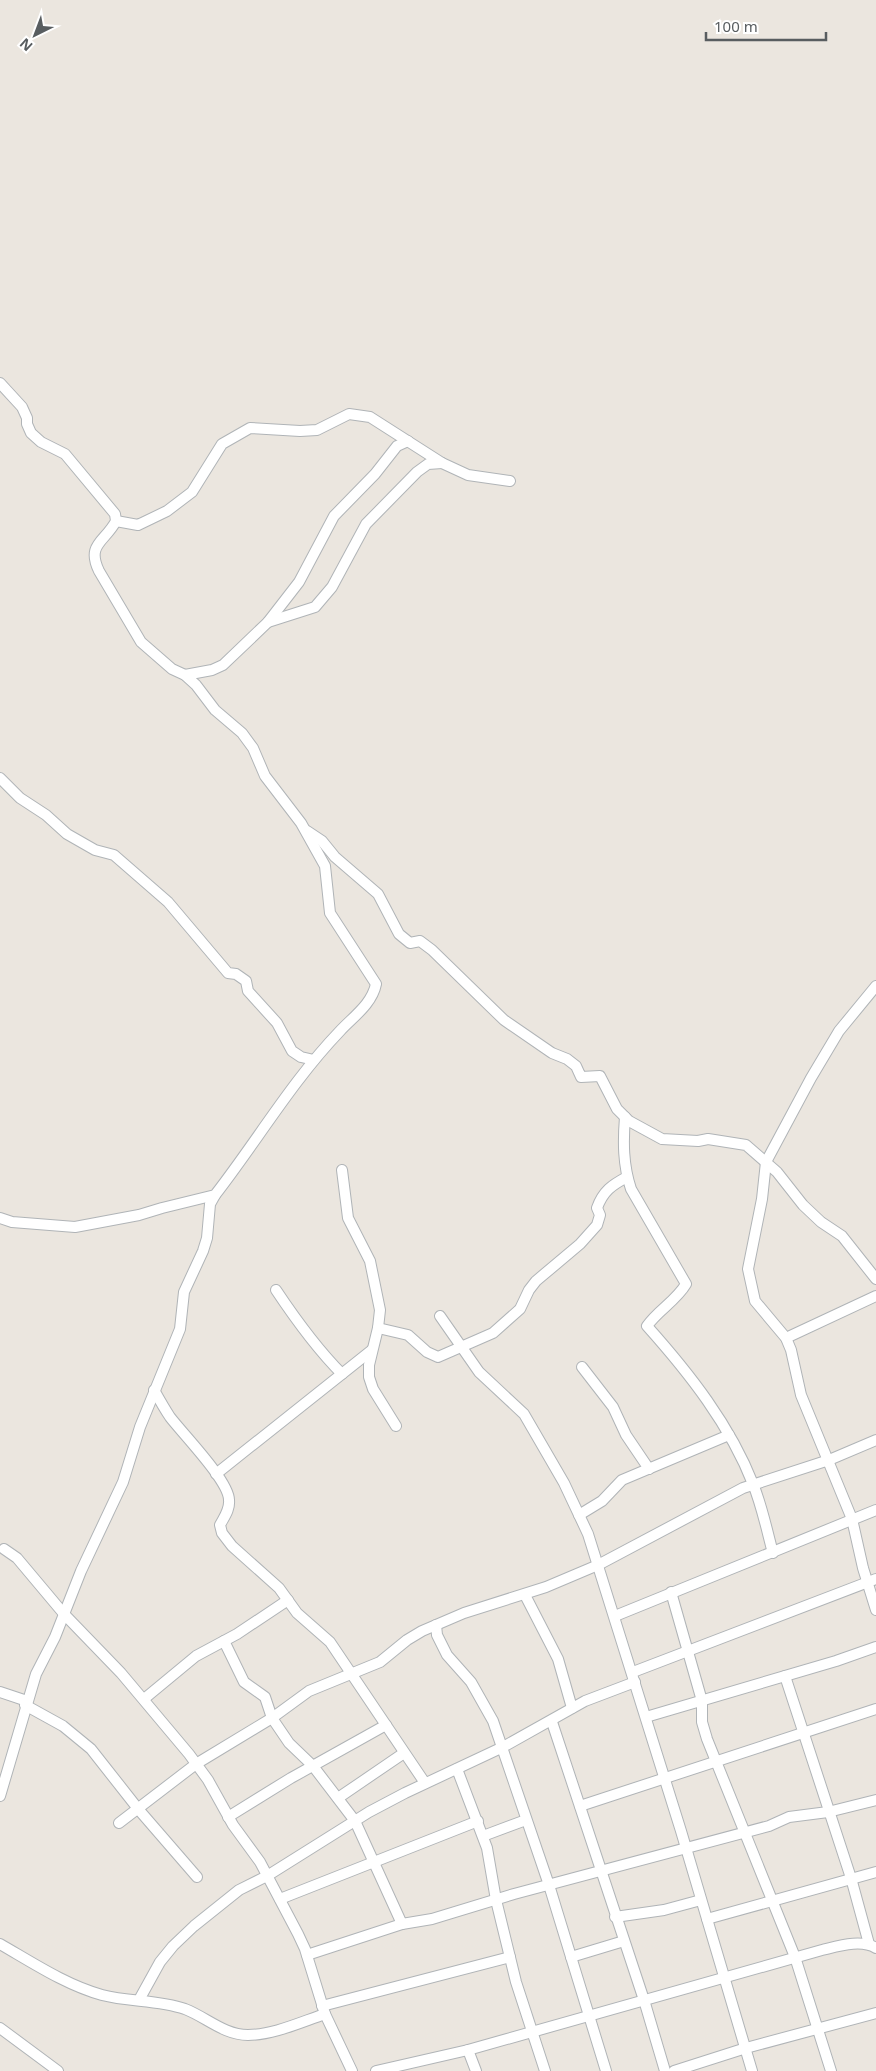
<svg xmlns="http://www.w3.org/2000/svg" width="876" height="2071" font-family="'Noto Sans',sans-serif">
<rect width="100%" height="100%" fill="#ebe6df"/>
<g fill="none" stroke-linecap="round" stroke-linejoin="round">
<g stroke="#b0b4b7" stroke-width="12">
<g id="minor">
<path d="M 0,383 L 22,407 L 27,418 L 27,424 L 31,433 L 41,442 L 65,454 L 115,514 L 116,521 C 105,542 86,544 99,571 L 141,642 L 172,669 L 185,675 L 196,685 L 215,710 L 242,733 L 253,748 L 265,776 L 301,823 L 325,866 L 330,913 L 376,984 C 372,1004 353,1017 340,1031 C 292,1081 257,1141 215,1195 L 162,1208 L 139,1215 L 75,1227 L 12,1222 L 0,1218"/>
<path d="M 116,521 L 138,525 L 167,511 L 192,492 L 222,444 L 250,428 L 300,431 L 317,430 L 349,414 L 370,417 L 442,463 L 468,475 L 510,481"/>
<path d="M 268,622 L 315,607 L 332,587 L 366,524 L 417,472 L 428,464 L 442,463"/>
<path d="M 185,675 L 212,670 L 223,665 L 268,622 L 299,582 L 334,516 L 375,474 L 397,446 L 408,441"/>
<path d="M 0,778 L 20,798 L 46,815 L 67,834 L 95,850 L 114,855 L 168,902 L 228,973 L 236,974 L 246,981 L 248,991 L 277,1023 L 292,1051 L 301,1057 L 314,1060"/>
<path d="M 307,831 L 322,841 L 335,857 L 378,894 L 399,934 L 410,943 L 420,941 L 432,950 L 504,1020 L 552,1053 L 567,1059 L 576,1066 L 581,1077 L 600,1076 L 617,1109 L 629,1121 L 662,1139 L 698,1141 L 708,1139 L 746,1145 L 777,1172 L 803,1205 L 821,1222 L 842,1236 L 876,1279"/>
<path d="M 876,986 L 839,1031 L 811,1078 L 766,1162 L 762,1199 L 748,1269 L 755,1301 L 786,1338 L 791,1350 L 801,1395 L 852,1519 L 863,1568 L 876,1610"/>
<path d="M 625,1117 C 623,1142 623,1165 631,1189 L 686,1284 C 676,1301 658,1310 647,1326 C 689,1373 730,1425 753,1484 C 762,1506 767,1531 773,1553"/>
<path d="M 342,1170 L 348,1218 L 370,1261 L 380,1310 L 378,1328 L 369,1365 L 369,1377 L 373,1389 L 396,1426"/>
<path d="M 276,1290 C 296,1320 316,1348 342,1374"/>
<path d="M 440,1316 L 479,1372 L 524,1414 L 564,1483 L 588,1534 L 681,1831 L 752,2071"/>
<path d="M 378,1328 L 408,1335 L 427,1352 L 438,1357 L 493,1333 L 520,1309 L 529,1290 L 536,1281 L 580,1244 L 597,1225 L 600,1215 L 597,1208 C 603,1191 612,1185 627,1177"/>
<path d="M 786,1338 L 876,1296"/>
<path d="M 582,1367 L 613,1407 L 626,1435 L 649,1469"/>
<path d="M 154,1390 C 159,1399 164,1408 170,1417 C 183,1434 229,1481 229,1500 C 230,1510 224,1517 220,1525 L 222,1533 L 232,1546 L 279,1588 L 297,1613 L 330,1642 L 425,1783"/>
<path d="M 216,1474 L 372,1350"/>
<path d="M 579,1515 L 602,1501 L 622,1480 L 729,1435"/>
<path d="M 4,1549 L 17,1558 L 64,1614 L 121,1673 L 189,1754 L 208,1780 L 233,1825 L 260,1862 L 298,1934 L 305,1949 L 325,2014"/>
<path d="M 671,1592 L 702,1701 L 702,1722 L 707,1739 L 795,1957 L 831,2071"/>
<path d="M 525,1595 L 558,1659 L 572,1708"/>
<path d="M 615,1616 L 876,1510"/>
<path d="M 436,1625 L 437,1635 L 447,1655 L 471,1682 L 493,1721 L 549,1885 L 606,2071"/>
<path d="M 224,1641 L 244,1682 L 265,1697 L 272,1718 L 289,1743 L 313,1766 L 355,1821 L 402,1924"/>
<path d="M 633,1672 L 876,1579"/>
<path d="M 785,1676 L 851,1878 L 869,1944"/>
<path d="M 0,1692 L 27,1701"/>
<path d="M 144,1699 L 196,1656 L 237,1634 L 288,1600"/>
<path d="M 25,1705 L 63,1726 L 91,1749 L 139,1810 L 197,1877"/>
<path d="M 646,1717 L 836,1661 L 876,1647"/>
<path d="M 552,1722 L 644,2000 L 665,2071"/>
<path d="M 457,1769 L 487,1848 L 496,1900 L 516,1982 L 545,2071"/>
<path d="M 0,1796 L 36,1674 L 55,1637 L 81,1571 L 123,1482 L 140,1427 L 180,1329 L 184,1292 L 203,1251 L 207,1238 L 210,1204 L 215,1195"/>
<path d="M 338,1798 L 404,1753"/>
<path d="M 580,1806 L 876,1709"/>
<path d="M 228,1817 L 291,1778 L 386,1725"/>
<path d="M 119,1823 L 196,1764 L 272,1718 L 309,1691 L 380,1662 L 407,1640 L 422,1631 L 464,1613 L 546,1587 L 598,1565 L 743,1488 L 829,1460 L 876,1440"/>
<path d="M 483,1836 L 526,1820"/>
<path d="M 280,1899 L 478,1821"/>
<path d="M 615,1917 L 664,1910 L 701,1900"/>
<path d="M 707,1919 L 876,1872"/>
<path d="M 0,1944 C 33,1963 66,1985 102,1995 C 129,2002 158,2000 185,2009 C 206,2017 224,2035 248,2035 C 273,2035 301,2022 325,2014 L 352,2071"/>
<path d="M 307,1955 L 402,1924 L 432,1919 L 514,1894 L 769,1826 L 789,1817 L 828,1812 L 876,1800"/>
<path d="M 571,1957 L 624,1941"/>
<path d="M 139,2000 L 160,1962 L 173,1946 L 194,1926 L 239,1890 L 267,1876 L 369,1812 L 405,1793 L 503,1747 L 585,1701 L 635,1682"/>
<path d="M 322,2006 L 510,1957"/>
<path d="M 0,2028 L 58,2071"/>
<path d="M 468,2050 L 476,2071"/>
<path d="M 376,2071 L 468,2050 L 822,1950 C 839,1946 861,1939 876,1948"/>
<path d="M 674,2071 L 746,2048 L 876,2013"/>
</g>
</g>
<use href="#minor" stroke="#fff" stroke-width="10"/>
</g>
<g transform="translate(35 35) rotate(222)" stroke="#ffffff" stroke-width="4" paint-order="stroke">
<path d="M0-4L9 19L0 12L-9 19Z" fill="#585d60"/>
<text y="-8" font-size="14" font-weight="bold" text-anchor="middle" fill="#585d60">N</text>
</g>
<path d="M706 32v8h120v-8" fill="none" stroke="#585d60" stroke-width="2.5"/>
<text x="714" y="32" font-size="15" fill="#585d60" stroke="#ffffff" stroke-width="4" paint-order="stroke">100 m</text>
</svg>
